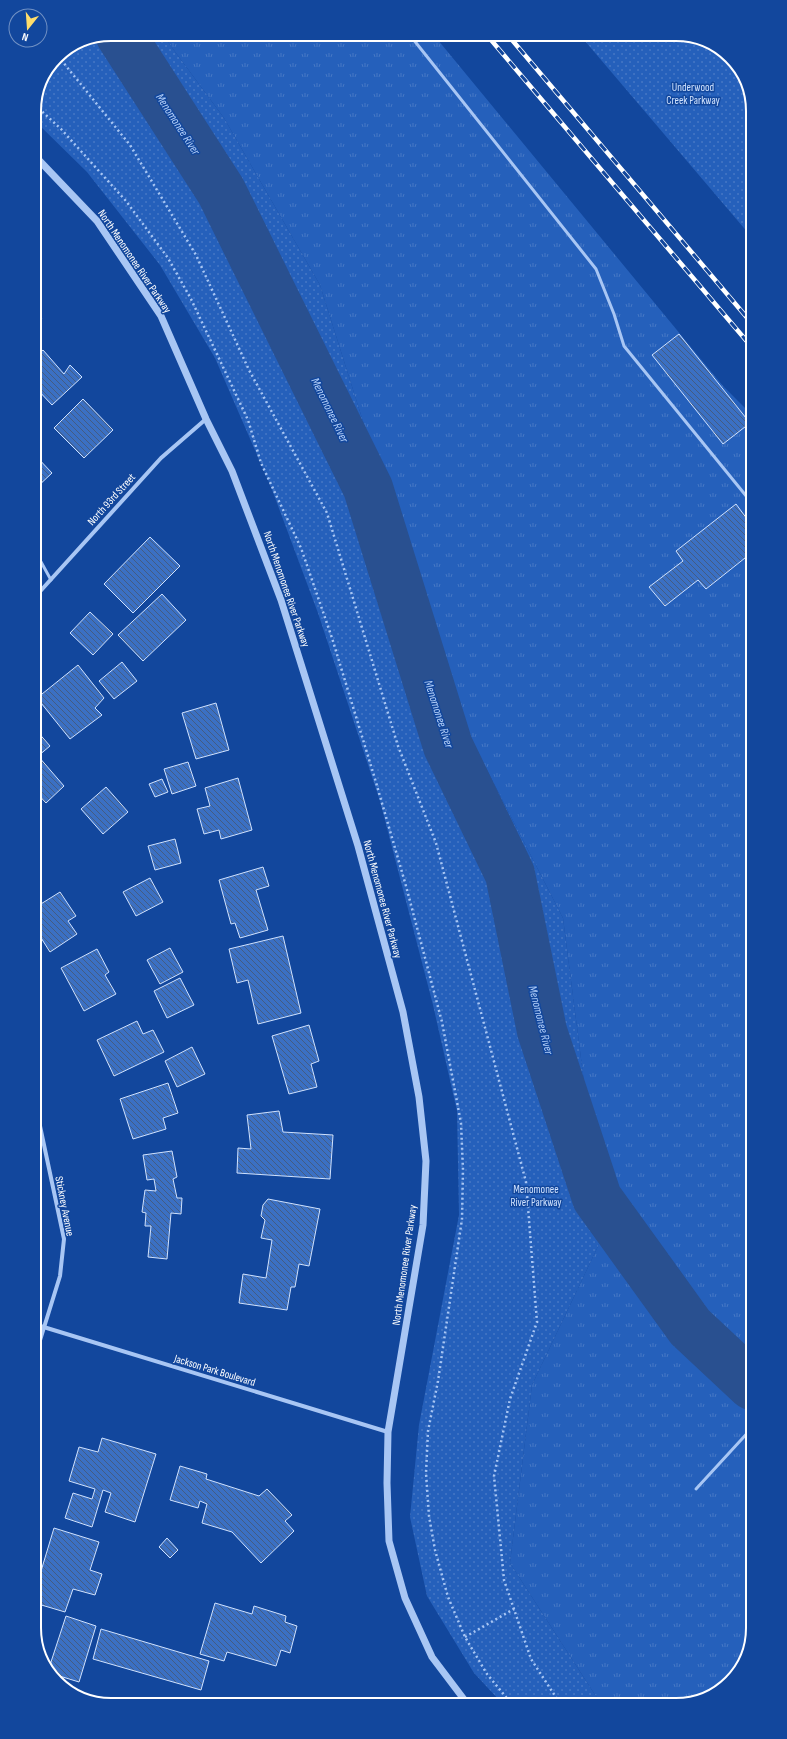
<svg xmlns="http://www.w3.org/2000/svg" width="787" height="1739" font-family="'Sofia Sans Condensed',sans-serif">
<defs>
<pattern id="grass-tufts" width="24" height="20" patternUnits="userSpaceOnUse"><rect width="24" height="20" fill="#2560bb"/><path d="M3 7l-1-3M5 7V3M7 7l1-3M15 17l-1-3M17 17v-4M19 17l1-3" fill="none" stroke="#4678c5"/></pattern>
<pattern id="park-dots" width="8" height="8" patternUnits="userSpaceOnUse"><rect width="8" height="8" fill="#2560bb"/><path d="M2 2h.1M6 6h.1" fill="none" stroke="#4678c5" stroke-width="1.8" stroke-linecap="round"/></pattern>
<pattern id="building-back-hatch" width="6" height="6" patternUnits="userSpaceOnUse"><rect width="6" height="6" fill="#3b70c3"/><path d="M-1 5l2 2M0 0l6 6M5-1l2 2" fill="none" stroke="#445c82"/></pattern>
</defs>
<rect width="100%" height="100%" fill="#12479d"/>
<path fill="url(#grass-tufts)" d="M 162,34 L 433,34 L 723,386 L 750,413 L 753,1628 L 737,1674 L 701,1701 L 599,1701 L 510,1563 L 532,1385 L 621,1198 L 588,1113 L 563,918 L 451,700 L 320,285 L 224,118 Z"/>
<g fill="url(#park-dots)">
<path d="M 112,34 L 162,34 L 224,118 L 320,285 L 451,700 L 563,918 L 588,1113 L 621,1198 L 532,1385 L 510,1563 L 599,1701 L 501,1702 L 474,1673 L 427,1596 L 410,1517 L 419,1425 L 459,1215 L 457,1111 L 433,1005 L 380,801 L 318,613 L 271,487 L 215,358 L 160,265 L 87,172 L 34,120 C 34,85 49,55 81,40 C 90,36 102,36 112,34 Z"/>
<path d="M 579,34 L 681,34 L 722,50 L 749,86 L 749,234 Z"/>
</g>
<g fill="none" stroke-linecap="round" stroke-linejoin="round">
<path stroke="#295090" stroke-width="50" d="M 120,34 L 221,191 L 368,488 L 448,746 L 510,874 L 542,1031 L 597,1198 L 690,1327 L 752,1385"/>
</g>
<g fill="url(#building-back-hatch)" stroke="#d0e2fe">
<path d="M 35,311 L 42,319 L 35,325 Z"/>
<path d="M 679,334 L 750,423 L 723,444 L 652,355 Z"/>
<path d="M 43,350 L 64,374 L 70,365 L 82,377 L 52,405 L 35,387 L 35,357 Z"/>
<path d="M 83,399 L 113,430 L 84,458 L 54,428 Z"/>
<path d="M 35,455 L 52,473 L 35,489 Z"/>
<path d="M 736,504 L 750,523 L 750,554 L 706,589 L 698,580 L 665,606 L 649,587 L 683,561 L 676,551 Z"/>
<path d="M 150,537 L 180,566 L 133,613 L 104,584 Z"/>
<path d="M 162,594 L 186,620 L 143,661 L 118,635 Z"/>
<path d="M 90,612 L 113,634 L 93,655 L 70,633 Z"/>
<path d="M 122,662 L 137,681 L 114,699 L 99,681 Z"/>
<path d="M 78,665 L 104,698 L 95,708 L 102,715 L 70,739 L 37,698 Z"/>
<path d="M 216,703 L 229,750 L 196,759 L 182,713 Z"/>
<path d="M 36,730 L 50,746 L 38,756 L 64,786 L 46,803 L 36,792 Z"/>
<path d="M 188,762 L 196,786 L 172,794 L 164,769 Z"/>
<path d="M 238,778 L 252,830 L 221,839 L 219,830 L 204,834 L 197,809 L 210,806 L 205,788 Z"/>
<path d="M 162,779 L 168,792 L 155,797 L 149,784 Z"/>
<path d="M 106,787 L 128,812 L 103,834 L 81,809 Z"/>
<path d="M 175,839 L 181,863 L 155,870 L 148,846 Z"/>
<path d="M 263,867 L 269,886 L 256,890 L 268,930 L 240,938 L 235,923 L 231,924 L 219,880 Z"/>
<path d="M 150,878 L 163,902 L 136,916 L 123,892 Z"/>
<path d="M 60,892 L 76,916 L 68,921 L 77,934 L 50,952 L 36,930 L 36,907 Z"/>
<path d="M 283,936 L 301,1013 L 258,1024 L 248,980 L 237,983 L 229,949 Z"/>
<path d="M 170,948 L 183,972 L 160,984 L 147,960 Z"/>
<path d="M 97,949 L 109,972 L 105,975 L 116,994 L 84,1011 L 61,968 Z"/>
<path d="M 180,978 L 194,1005 L 167,1018 L 154,991 Z"/>
<path d="M 137,1021 L 143,1034 L 153,1030 L 164,1052 L 114,1076 L 97,1040 Z"/>
<path d="M 309,1025 L 319,1061 L 311,1064 L 317,1087 L 289,1094 L 272,1036 Z"/>
<path d="M 192,1047 L 205,1074 L 177,1087 L 165,1061 Z"/>
<path d="M 168,1083 L 178,1113 L 163,1118 L 166,1129 L 133,1139 L 120,1099 Z"/>
<path d="M 279,1111 L 283,1132 L 333,1135 L 330,1179 L 237,1173 L 238,1148 L 251,1149 L 247,1115 Z"/>
<path d="M 172,1151 L 177,1177 L 173,1179 L 177,1198 L 182,1198 L 181,1214 L 171,1213 L 167,1259 L 148,1257 L 151,1226 L 145,1226 L 146,1213 L 142,1212 L 145,1190 L 156,1191 L 154,1179 L 147,1180 L 143,1155 Z"/>
<path d="M 268,1199 L 320,1209 L 309,1266 L 299,1264 L 295,1287 L 291,1287 L 287,1310 L 239,1303 L 243,1274 L 266,1278 L 272,1240 L 261,1238 L 265,1220 L 261,1216 L 263,1205 Z"/>
<path d="M 102,1438 L 156,1454 L 135,1522 L 105,1512 L 111,1493 L 103,1490 L 92,1527 L 65,1518 L 73,1493 L 92,1499 L 95,1489 L 69,1481 L 79,1447 L 98,1452 Z"/>
<path d="M 180,1466 L 207,1474 L 206,1479 L 259,1496 L 267,1489 L 292,1515 L 285,1521 L 294,1531 L 261,1563 L 232,1532 L 202,1523 L 207,1504 L 200,1501 L 198,1508 L 170,1500 Z"/>
<path d="M 54,1528 L 99,1542 L 90,1570 L 102,1574 L 95,1595 L 73,1589 L 65,1612 L 38,1604 L 38,1581 Z"/>
<path d="M 167,1538 L 178,1550 L 170,1558 L 159,1547 Z"/>
<path d="M 215,1603 L 252,1614 L 254,1606 L 286,1616 L 285,1622 L 297,1626 L 290,1653 L 281,1650 L 276,1666 L 227,1652 L 224,1661 L 200,1654 Z"/>
<path d="M 66,1616 L 96,1626 L 79,1682 L 53,1674 L 49,1668 Z"/>
<path d="M 101,1629 L 209,1661 L 201,1690 L 93,1659 Z"/>
</g>
<g fill="none" stroke-linecap="round" stroke-linejoin="round">
<g stroke="#a8c6f4" stroke-width="2.5" stroke-dasharray="2 3" stroke-linecap="butt">
<path d="M 58,56 L 130,145 L 196,255 L 249,370 L 327,513 L 398,746 L 436,843 L 526,1182 L 537,1322 L 510,1399 L 494,1476 L 504,1580 L 531,1659 L 559,1702"/>
<path d="M 35,105 L 61,129 L 126,201 L 168,258 L 191,299 L 248,420 L 261,463 L 301,548 L 332,638 L 375,779 L 406,886 L 442,1022 L 461,1123 L 463,1170 L 462,1219 L 438,1381 L 428,1431 L 426,1473 L 429,1516 L 435,1550 L 448,1597 L 465,1637 L 487,1674 L 510,1702"/>
<path d="M 465,1637 L 514,1609"/>
</g>
<g stroke="#a8c6f4" stroke-width="3">
<path d="M 409,34 L 596,269 L 614,314 L 624,346 L 747,497"/>
<path d="M 35,551 L 51,580"/>
<path d="M 696,1489 L 752,1428"/>
</g>
<g stroke="#a8c6f4" stroke-width="4">
<path d="M 35,597 L 161,458 L 206,419"/>
<path d="M 37,1112 L 64,1239 L 60,1276 L 37,1350"/>
<path d="M 37,1325 L 388,1432"/>
</g>
<path stroke="#a8c6f4" stroke-width="7" d="M 34,155 L 97,221 L 161,316 L 206,419 L 232,471 L 281,600 L 358,846 L 403,1012 L 419,1097 L 426,1161 L 423,1225 L 388,1432 L 387,1483 L 389,1541 L 405,1598 L 432,1657 L 466,1702"/>
<g stroke="#fff" stroke-width="4.5">
<g id="rail">
<path d="M 486,34 L 750,345"/>
<path d="M 507,34 L 749,320"/>
</g>
</g>
<use href="#rail" stroke="#12479d" stroke-width="3" stroke-dasharray="9" stroke-linecap="butt"/>
</g>
<g text-anchor="middle" stroke-width="3" stroke-linejoin="round" paint-order="stroke">
<g font-size="11" fill="#d0e2fe" stroke="#12479d">
<text x="693" y="91">Underwood<tspan x="693" dy="13">Creek Parkway</tspan></text>
<text x="536" y="1193">Menomonee<tspan x="536" dy="13">River Parkway</tspan></text>
</g>
<g font-size="11" fill="#fff" stroke="#12479d">
<text transform="translate(135 261) rotate(56)" y="4">North Menomonee River Parkway</text>
<text transform="translate(111 499) rotate(-48)" y="4">North 93rd Street</text>
<text transform="translate(287 589) rotate(71)" y="4">North Menomonee River Parkway</text>
<text transform="translate(383 899) rotate(75)" y="4">North Menomonee River Parkway</text>
<text transform="translate(65 1206) rotate(79)" y="4">Stickney Avenue</text>
<text transform="translate(404 1265) rotate(-82)" y="4">North Menomonee River Parkway</text>
<text transform="translate(215 1370) rotate(17)" y="4">Jackson Park Boulevard</text>
</g>
<g font-size="12" font-style="italic" fill="#b4d0fa" stroke="#12479d">
<text transform="translate(178 124) rotate(57)" y="4">Menomonee River</text>
<text transform="translate(330 410) rotate(64)" y="4">Menomonee River</text>
<text transform="translate(439 714) rotate(72)" y="4">Menomonee River</text>
<text transform="translate(541 1020) rotate(76)" y="4">Menomonee River</text>
</g>
</g>
<path d="M0 0H787V1739H0ZM111 41H676A70 70 0 0 1 746 111V1628A70 70 0 0 1 676 1698H111A70 70 0 0 1 41 1628V111A70 70 0 0 1 111 41Z" fill="#12479d" fill-rule="evenodd"/>
<path fill="none" stroke="#fff" stroke-width="2" d="M111 41H676A70 70 0 0 1 746 111V1628A70 70 0 0 1 676 1698H111A70 70 0 0 1 41 1628V111A70 70 0 0 1 111 41Z"/>
<g transform="translate(28 28) rotate(197)"><circle r="19" fill="#12479d" stroke="#7191c4"/>
<path d="M0-3L7 15L0 10L-7 15Z" fill="#ffdd6b"/>
<text y="-6" font-size="11" font-weight="bold" text-anchor="middle" fill="#ffffff">N</text>
</g>
</svg>
